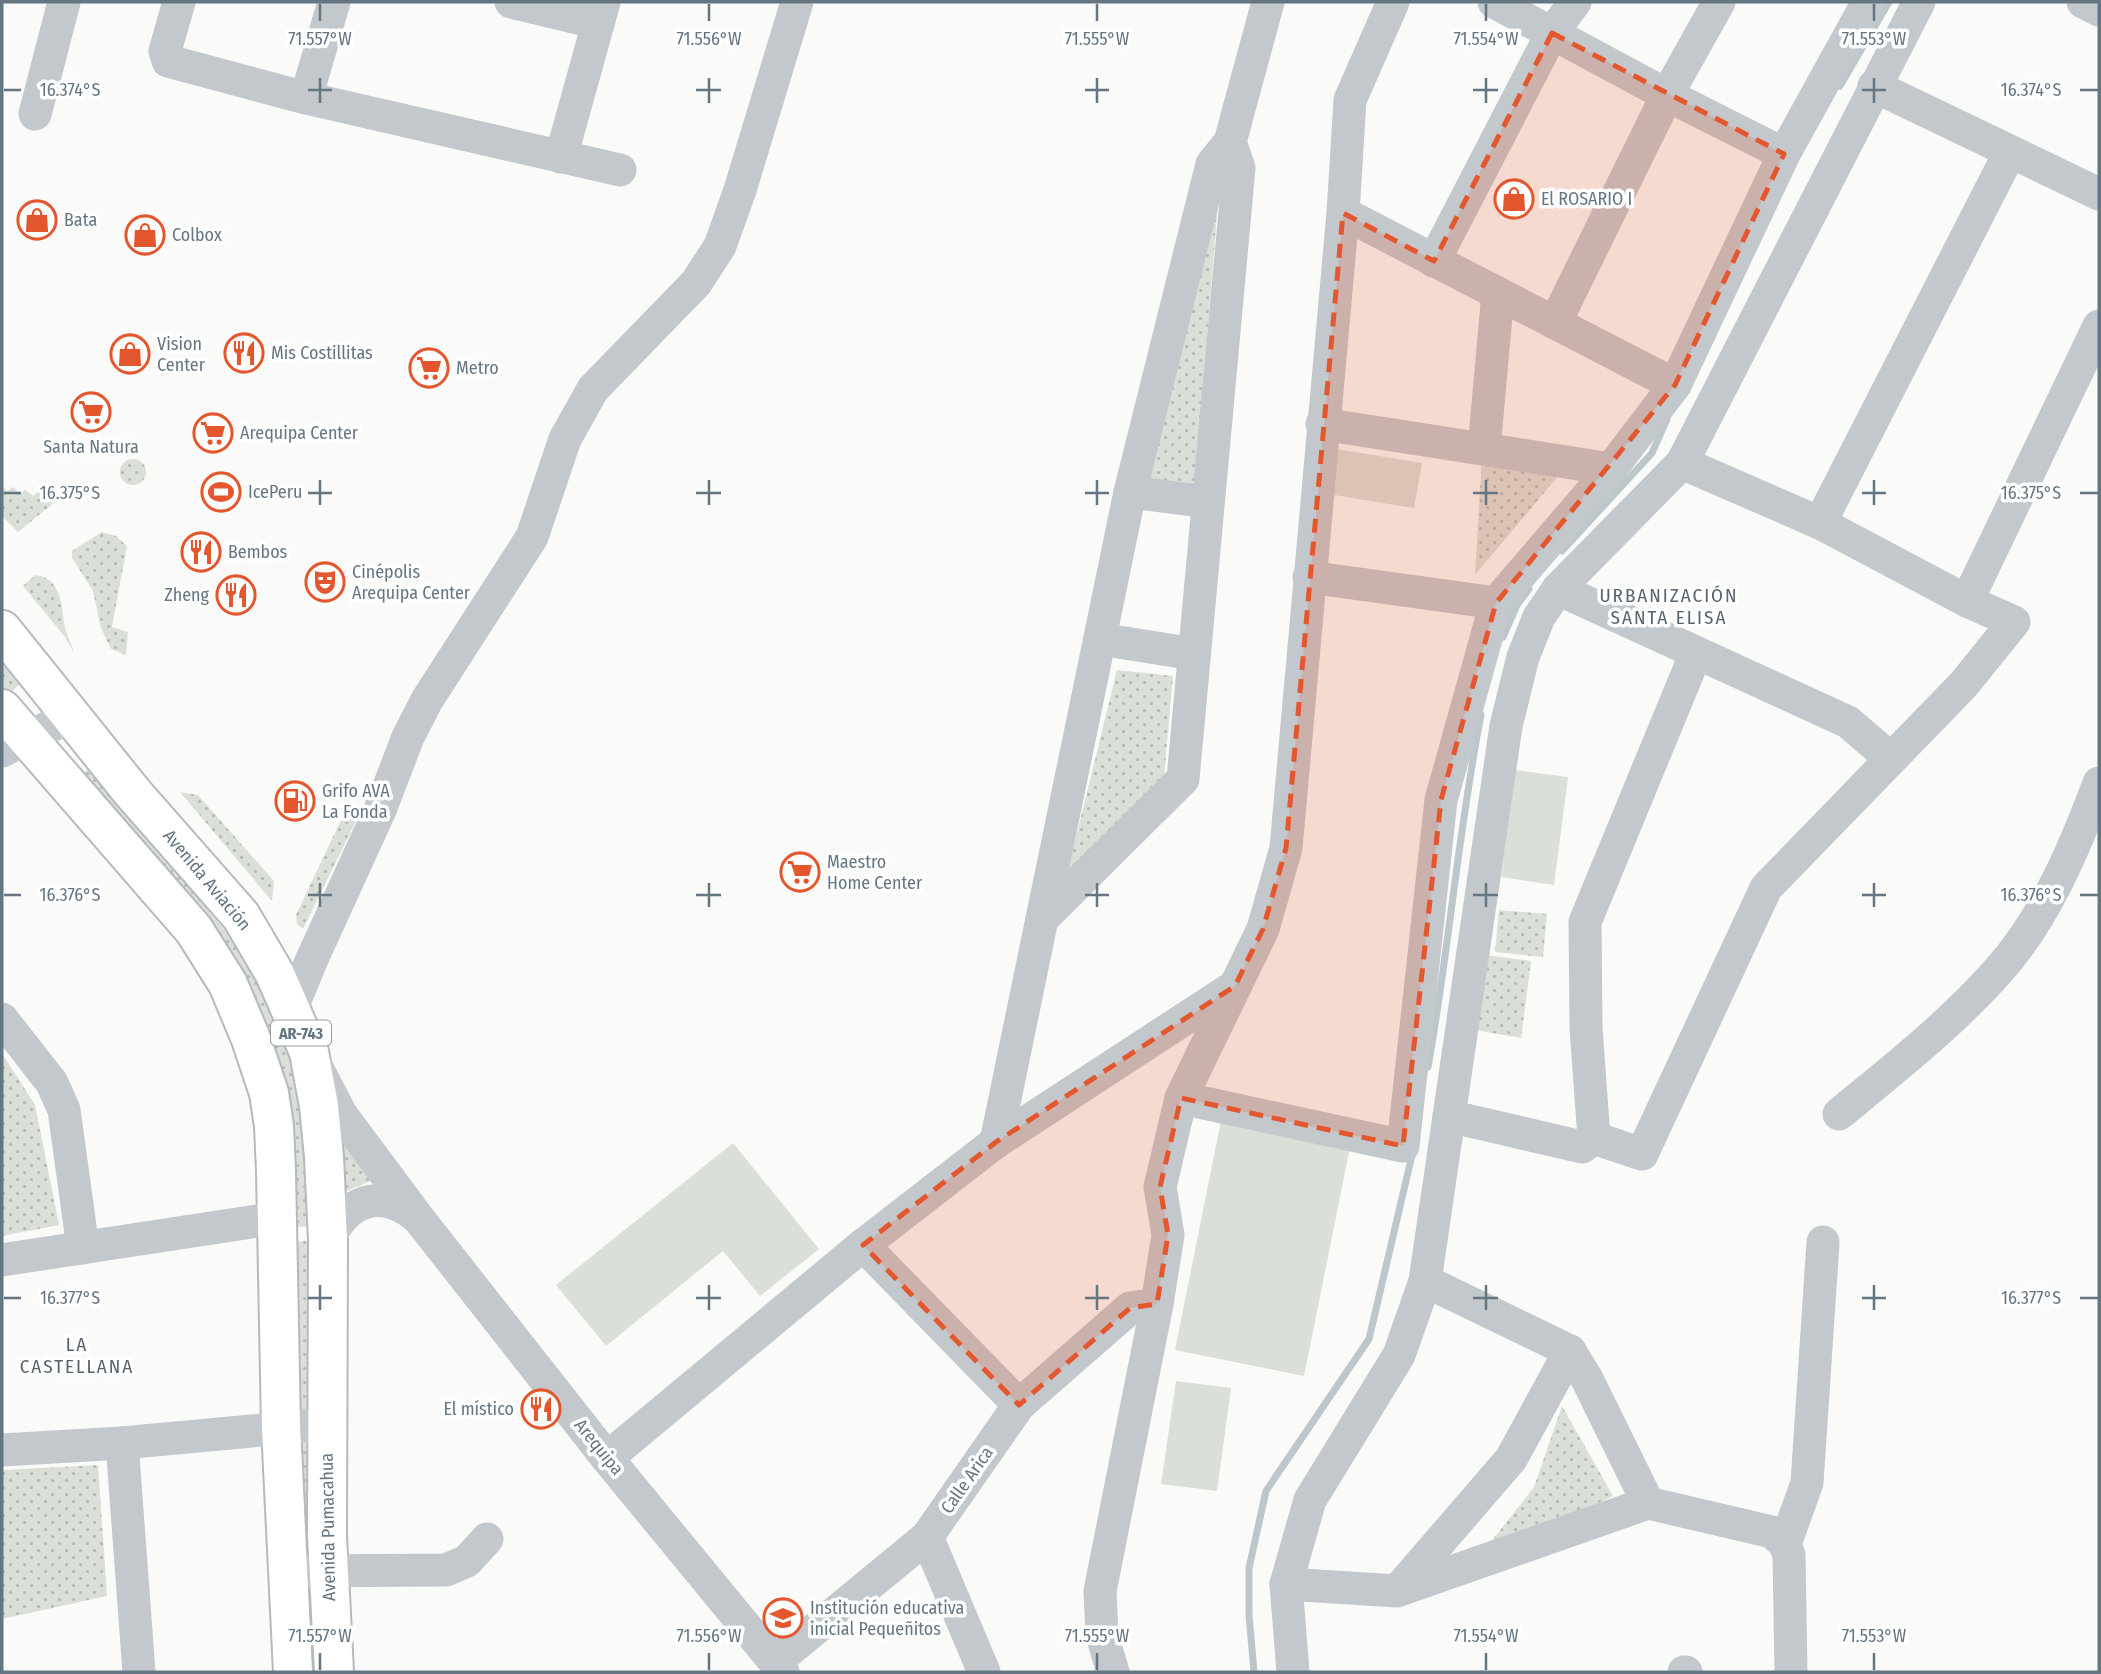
<svg xmlns="http://www.w3.org/2000/svg" width="2101" height="1674" font-family="'Fira Sans Condensed',sans-serif">
<defs>
<pattern id="grass-dots" width="8" height="8" patternUnits="userSpaceOnUse" patternTransform="scale(1.75)"><rect width="8" height="8" fill="#dadfd7"/><path d="M2 2h.1M6 6h.1" fill="none" stroke="#b4b9b4" stroke-width="1.8" stroke-linecap="round"/></pattern>
</defs>
<rect width="100%" height="100%" fill="#fafaf8"/>
<g fill="url(#grass-dots)">
<path d="M 1220,178 L 1194,496 L 1146,486 Z"/>
<circle cx="133" cy="472" r="13"/>
<path d="M 1482,459 L 1564,469 L 1475,575 Z"/>
<path d="M 2,486 L 7,491 L 13,487 L 20,494 L 25,490 L 33,496 L 38,492 L 45,498 L 49,496 L 55,502 L 18,532 L 2,516 Z"/>
<path d="M 102,532 L 116,536 L 127,546 L 112,627 L 128,632 L 126,655 L 111,649 L 101,628 L 93,591 L 72,558 L 72,551 Z"/>
<path d="M 35,575 C 60,578 61,601 64,622 C 65,632 71,643 74,653 L 66,638 L 23,586 Z"/>
<path d="M 2,653 L 25,680 L 8,694 L 2,687 Z"/>
<path d="M 1117,670 L 1173,676 L 1164,777 L 1065,882 Z"/>
<path d="M 89,768 L 267,980 L 293,1041 L 318,1225 L 290,1228 L 274,1070 L 78,779 Z"/>
<path d="M 180,792 L 198,795 L 274,881 L 272,901 Z"/>
<path d="M 358,815 L 355,823 L 303,929 L 297,924 L 296,915 L 341,820 Z"/>
<path d="M 1499,910 L 1547,914 L 1543,957 L 1495,952 Z"/>
<path d="M 1486,955 L 1531,961 L 1521,1038 L 1475,1030 Z"/>
<path d="M 2,1053 L 35,1105 L 59,1225 L 2,1236 Z"/>
<path d="M 340,1132 L 378,1178 L 344,1192 Z"/>
<path d="M 316,1240 L 318,1408 L 298,1411 L 290,1242 Z"/>
<path d="M 1562,1406 L 1613,1496 L 1476,1561 L 1534,1487 Z"/>
<path d="M 317,1442 L 318,1530 L 297,1531 L 294,1444 Z"/>
<path d="M 98,1465 L 107,1596 L 2,1619 L 2,1470 Z"/>
</g>
<g fill="#dadfd7">
<path d="M 1336,449 L 1422,463 L 1414,508 L 1328,494 Z"/>
<path d="M 1515,770 L 1568,777 L 1554,885 L 1501,877 Z"/>
<path d="M 1221,1121 L 1350,1147 L 1304,1376 L 1175,1350 Z"/>
<path d="M 733,1143 L 819,1249 L 760,1296 L 723,1251 L 606,1346 L 556,1285 Z"/>
<path d="M 1176,1381 L 1231,1388 L 1217,1491 L 1161,1484 Z"/>
</g>
<g fill="none" stroke-linecap="round" stroke-linejoin="round">
<g stroke="#bbc7cb" stroke-width="7">
<path d="M 1840,86 L 1889,2"/>
<path d="M 1562,551 L 1652,453 L 1667,419"/>
<path d="M 1503,637 L 1517,605 L 1529,589"/>
<path d="M 1428,1067 C 1449,950 1458,832 1481,715"/>
<path d="M 1254,1672 L 1249,1615 L 1249,1568 L 1266,1491 L 1369,1339 L 1413,1151"/>
</g>
<g stroke="#b5babe" stroke-width="42">
<g id="major">
<path d="M 2,630 L 133,793 L 241,916 L 275,974 L 309,1052 L 319,1106 L 324,1157 L 328,1241 L 327,1536 L 334,1672"/>
<path d="M 2,709 L 194,930 L 228,984 L 251,1039 L 269,1093 L 274,1126 L 276,1171 L 281,1427 L 293,1672"/>
</g>
</g>
<g stroke="#c3c8cc" stroke-width="33">
<path d="M 179,2 L 165,51 L 168,61 L 306,98 L 620,170"/>
<path d="M 511,2 L 598,23"/>
<path d="M 1494,2 L 1667,95 L 1784,154"/>
<path d="M 2083,2 L 2099,10"/>
<path d="M 1874,86 L 2099,194"/>
<path d="M 306,98 L 334,2"/>
<path d="M 35,114 L 64,2"/>
<path d="M 561,157 L 604,2"/>
<path d="M 1343,213 L 1675,385"/>
<path d="M 1434,261 L 1552,33 L 1575,2"/>
<path d="M 1555,323 L 1667,95 L 1719,2"/>
<path d="M 1322,424 L 1611,469"/>
<path d="M 1484,449 L 1498,293"/>
<path d="M 1130,492 L 1208,502"/>
<path d="M 1820,523 L 2010,152"/>
<path d="M 1309,577 L 1496,603"/>
<path d="M 1558,589 L 1848,722 L 1891,759"/>
<path d="M 1967,601 L 2099,326"/>
<path d="M 1100,639 L 1194,654"/>
<path d="M 2,751 L 72,715"/>
<path d="M 1042,919 L 1183,779 L 1239,168 L 1230,142"/>
<path d="M 291,1010 L 312,959 L 380,810 L 408,737 L 427,700 L 532,537 L 565,439 L 593,389 L 696,283 L 720,246 L 740,190 L 797,2"/>
<path d="M 2,1019 L 52,1083 L 64,1110 L 83,1248"/>
<path d="M 318,1070 L 341,1114 L 419,1219 L 607,1458 L 783,1672"/>
<path d="M 1181,1098 L 1403,1146 L 1441,800 L 1496,603 L 1611,469 L 1675,385 L 1784,154 L 1868,2"/>
<path d="M 1839,1114 C 1894,1069 1951,1024 1998,971 C 2045,919 2075,847 2099,783"/>
<path d="M 1449,1116 L 1582,1147 L 1594,1138"/>
<path d="M 1594,1138 L 1642,1154 L 1766,888 L 1964,684 L 2014,622 L 1967,601 L 1820,523 L 1682,463"/>
<path d="M 1594,1138 L 1586,1028 L 1585,922 L 1696,653"/>
<path d="M 996,1142 L 1130,492 L 1212,164 L 1230,142 L 1268,2"/>
<path d="M 328,1241 C 346,1200 381,1187 417,1217"/>
<path d="M 863,1245 L 1019,1405"/>
<path d="M 2,1260 L 277,1218"/>
<path d="M 1425,1281 L 1570,1351 L 1587,1379 L 1648,1503"/>
<path d="M 122,1443 L 139,1672"/>
<path d="M 2,1450 L 122,1443 L 327,1424"/>
<path d="M 607,1458 L 863,1245 L 996,1142 L 1235,986"/>
<path d="M 927,1537 L 984,1672"/>
<path d="M 1785,1544 L 1807,1483 L 1823,1242"/>
<path d="M 288,1571 L 446,1570 L 467,1561 L 487,1539"/>
<path d="M 1286,1584 L 1397,1591 L 1648,1503 L 1772,1532 L 1785,1544 L 1789,1555 L 1791,1672"/>
<path d="M 1398,1590 L 1511,1459 L 1570,1351"/>
<path d="M 775,1662 L 927,1537 L 1019,1405 L 1130,1308 L 1157,1304"/>
<path d="M 1113,1672 L 1102,1635 L 1100,1591 L 1157,1304 L 1168,1235 L 1160,1187 L 1181,1098 L 1263,929 L 1286,848 L 1343,213 L 1350,100 L 1393,2"/>
<path d="M 1293,1672 L 1286,1584 L 1310,1500 L 1399,1355 L 1425,1281 L 1506,726 L 1523,657 L 1539,617 L 1558,589 L 1682,463 L 1919,2"/>
<path d="M 1684,1672 L 1686,1672"/>
</g>
<use href="#major" stroke="#fff" stroke-width="38"/>
</g>
<path fill="#e4572e" fill-opacity="0.2" stroke="#e4572e" stroke-width="5" stroke-dasharray="14 9" stroke-linejoin="round" d="M 1552,33 L 1784,154 L 1675,385 L 1496,603 L 1441,800 L 1403,1146 L 1181,1098 L 1160,1187 L 1168,1235 L 1157,1304 L 1130,1308 L 1019,1405 L 863,1245 L 996,1142 L 1235,986 L 1263,929 L 1286,848 L 1343,213 L 1434,261 Z"/>
<path fill="none" stroke="#657683" stroke-width="2.5" d="M 320,4 L 320,21M 709,4 L 709,21M 1097,4 L 1097,21M 1486,4 L 1486,21M 1874,4 L 1874,21M 320,78 L 320,103M 709,78 L 709,103M 1097,78 L 1097,103M 1486,78 L 1486,103M 1874,78 L 1874,103M 4,90 L 21,90M 308,90 L 332,90M 696,90 L 721,90M 1085,90 L 1109,90M 1473,90 L 1498,90M 1862,90 L 1886,90M 2080,90 L 2098,90M 320,480 L 320,505M 709,480 L 709,505M 1097,480 L 1097,505M 1486,480 L 1486,505M 1874,480 L 1874,505M 4,493 L 21,493M 308,493 L 332,493M 696,493 L 721,493M 1085,493 L 1109,493M 1473,493 L 1498,493M 1862,493 L 1886,493M 2080,493 L 2098,493M 320,883 L 320,907M 709,883 L 709,907M 1097,883 L 1097,907M 1486,883 L 1486,907M 1874,883 L 1874,907M 4,895 L 21,895M 308,895 L 332,895M 696,895 L 721,895M 1085,895 L 1109,895M 1473,895 L 1498,895M 1862,895 L 1886,895M 2080,895 L 2098,895M 320,1285 L 320,1310M 709,1285 L 709,1310M 1097,1285 L 1097,1310M 1486,1285 L 1486,1310M 1874,1285 L 1874,1310M 4,1298 L 21,1298M 308,1298 L 332,1298M 696,1298 L 721,1298M 1085,1298 L 1109,1298M 1473,1298 L 1498,1298M 1862,1298 L 1886,1298M 2080,1298 L 2098,1298M 320,1653 L 320,1670M 709,1653 L 709,1670M 1097,1653 L 1097,1670M 1486,1653 L 1486,1670M 1874,1653 L 1874,1670"/>
<defs>
<g id="shop-ring" transform="scale(2.0125)"><circle r="9.5" fill="#fff" stroke="#e4572e" stroke-width="1.5"/><path d="M-5-2.5h2.3a2.7 3.5 0 0 1 5.4 0H5L5.5 6h-11ZM-1.5-2.5h3a1.5 2.3 0 0 0-3 0Z" fill="#e4572e"/></g>
<g id="restaurant-ring" transform="scale(2.0125)"><circle r="9.5" fill="#fff" stroke="#e4572e" stroke-width="1.5"/><path d="M-5-6h1v4h1v-4h1v4h1v-4h1v5L-1.5 .5V6h-2V.5L-5-1ZM5-6V6H3V1.5H1.5Q1.5-4 5-6Z" fill="#e4572e"/></g>
<g id="supermarket-ring" transform="scale(2.0125)"><circle r="9.5" fill="#fff" stroke="#e4572e" stroke-width="1.5"/><path d="M-6-5.5h2.5l.6 2H6L4.5 2H-2.5L-4.4-4H-6ZM-1.5 3.2a1.3 1.3 0 1 0 .1 0ZM3 3.2a1.3 1.3 0 1 0 .1 0Z" fill="#e4572e"/></g>
<g id="stadium-ring" transform="scale(2.0125)"><circle r="9.5" fill="#fff" stroke="#e4572e" stroke-width="1.5"/><path d="M0-5a6.5 5 0 1 0 0 10a6.5 5 0 1 0 0-10ZM-3.5-1.8h7v3.6h-7Z" fill="#e4572e"/></g>
<g id="theatre-ring" transform="scale(2.0125)"><circle r="9.5" fill="#fff" stroke="#e4572e" stroke-width="1.5"/><path d="M-5-5.5Q0-4 5-5.5V0Q5 5 0 6Q-5 5-5 0ZM-3.3-2.5H-1v1.5H-3.3ZM1-2.5H3.3v1.5H1ZM-2.8 1Q0 5.5 2.8 1Z" fill="#e4572e"/></g>
<g id="fuel-ring" transform="scale(2.0125)"><circle r="9.5" fill="#fff" stroke="#e4572e" stroke-width="1.5"/><path d="M-5.5-6h7V0h2V4h1.3V-2.5L3-4.5l.8-.8L6-3V5H2.5V1h-1V6h-7ZM-4.2-4.7v3.2H.2V-4.7Z" fill="#e4572e"/></g>
<g id="school-ring" transform="scale(2.0125)"><circle r="9.5" fill="#fff" stroke="#e4572e" stroke-width="1.5"/><path d="M0-5L7-2L0 1L-7-2ZM-4 1L0 2.5L4 1V4Q0 6-4 4Z" fill="#e4572e"/></g>
</defs>
<g fill-rule="evenodd">
<use href="#shop-ring" x="1514" y="199"/>
<use href="#shop-ring" x="37" y="220"/>
<use href="#shop-ring" x="145" y="235"/>
<use href="#restaurant-ring" x="244" y="353"/>
<use href="#shop-ring" x="130" y="354"/>
<use href="#supermarket-ring" x="429" y="368"/>
<use href="#supermarket-ring" x="91" y="412"/>
<use href="#supermarket-ring" x="213" y="433"/>
<use href="#stadium-ring" x="221" y="492"/>
<use href="#restaurant-ring" x="201" y="552"/>
<use href="#theatre-ring" x="325" y="582"/>
<use href="#restaurant-ring" x="236" y="595"/>
<use href="#fuel-ring" x="295" y="801"/>
<use href="#supermarket-ring" x="800" y="872"/>
<use href="#restaurant-ring" x="541" y="1409"/>
<use href="#school-ring" x="783" y="1618"/>
</g>
<g text-anchor="middle" stroke-width="7" stroke-linejoin="round" paint-order="stroke">
<rect fill="#fff" stroke="#939fa8" stroke-width="2" x="271" y="1020.5" width="60" height="25" rx="5"/>
<g font-size="16" font-weight="bold" fill="#657683">
<text x="301" y="1039">AR-743</text>
</g>
<g font-size="18" fill="#657683" stroke="#fff" text-anchor="start">
<text x="1541" y="205">El ROSARIO I</text>
<text x="64" y="226">Bata</text>
<text x="172" y="241">Colbox</text>
<text x="157" y="350">Vision<tspan x="157" dy="21">Center</tspan></text>
<text x="271" y="359">Mis Costillitas</text>
<text x="456" y="374">Metro</text>
<text x="240" y="439">Arequipa Center</text>
<text x="91" y="453" text-anchor="middle">Santa Natura</text>
<text x="248" y="498">IcePeru</text>
<text x="228" y="558">Bembos</text>
<text x="352" y="578">Cinépolis<tspan x="352" dy="21">Arequipa Center</tspan></text>
<text x="209" y="601" text-anchor="end">Zheng</text>
<text x="322" y="797">Grifo AVA<tspan x="322" dy="21">La Fonda</tspan></text>
<text x="827" y="868">Maestro<tspan x="827" dy="21">Home Center</tspan></text>
<text x="514" y="1415" text-anchor="end">El místico</text>
<text x="810" y="1614">Institución educativa<tspan x="810" dy="21">inicial Pequeñitos</tspan></text>
</g>
<g font-size="18" fill="#657683" stroke="#fff">
<text transform="translate(207 880) rotate(50)" y="6">Avenida Aviación</text>
<text transform="translate(599 1447) rotate(51)" y="6">Arequipa</text>
<text transform="translate(967 1480) rotate(-55)" y="6">Calle Arica</text>
<text transform="translate(328 1527) rotate(-91)" y="6">Avenida Pumacahua</text>
</g>
<g font-size="19" letter-spacing="2" fill="#57646e" stroke="#fff">
<text x="1669" y="602">URBANIZACIÓN<tspan x="1669" dy="22">SANTA ELISA</tspan></text>
<text x="77" y="1351">LA<tspan x="77" dy="22">CASTELLANA</tspan></text>
</g>
</g>
<g font-size="18" text-anchor="middle" fill="#657683" stroke="#fff" stroke-width="7" stroke-linejoin="round" paint-order="stroke">
<text x="320" y="45">71.557°W</text>
<text x="709" y="45">71.556°W</text>
<text x="1097" y="45">71.555°W</text>
<text x="1486" y="45">71.554°W</text>
<text x="1874" y="45">71.553°W</text>
<text x="70" y="96">16.374°S</text>
<text x="2031" y="96">16.374°S</text>
<text x="70" y="499">16.375°S</text>
<text x="2031" y="499">16.375°S</text>
<text x="70" y="901">16.376°S</text>
<text x="2031" y="901">16.376°S</text>
<text x="70" y="1304">16.377°S</text>
<text x="2031" y="1304">16.377°S</text>
<text x="320" y="1642">71.557°W</text>
<text x="709" y="1642">71.556°W</text>
<text x="1097" y="1642">71.555°W</text>
<text x="1486" y="1642">71.554°W</text>
<text x="1874" y="1642">71.553°W</text>
</g>
<rect width="2101" height="1674" fill="none" stroke="#657683" stroke-width="7"/>
</svg>
